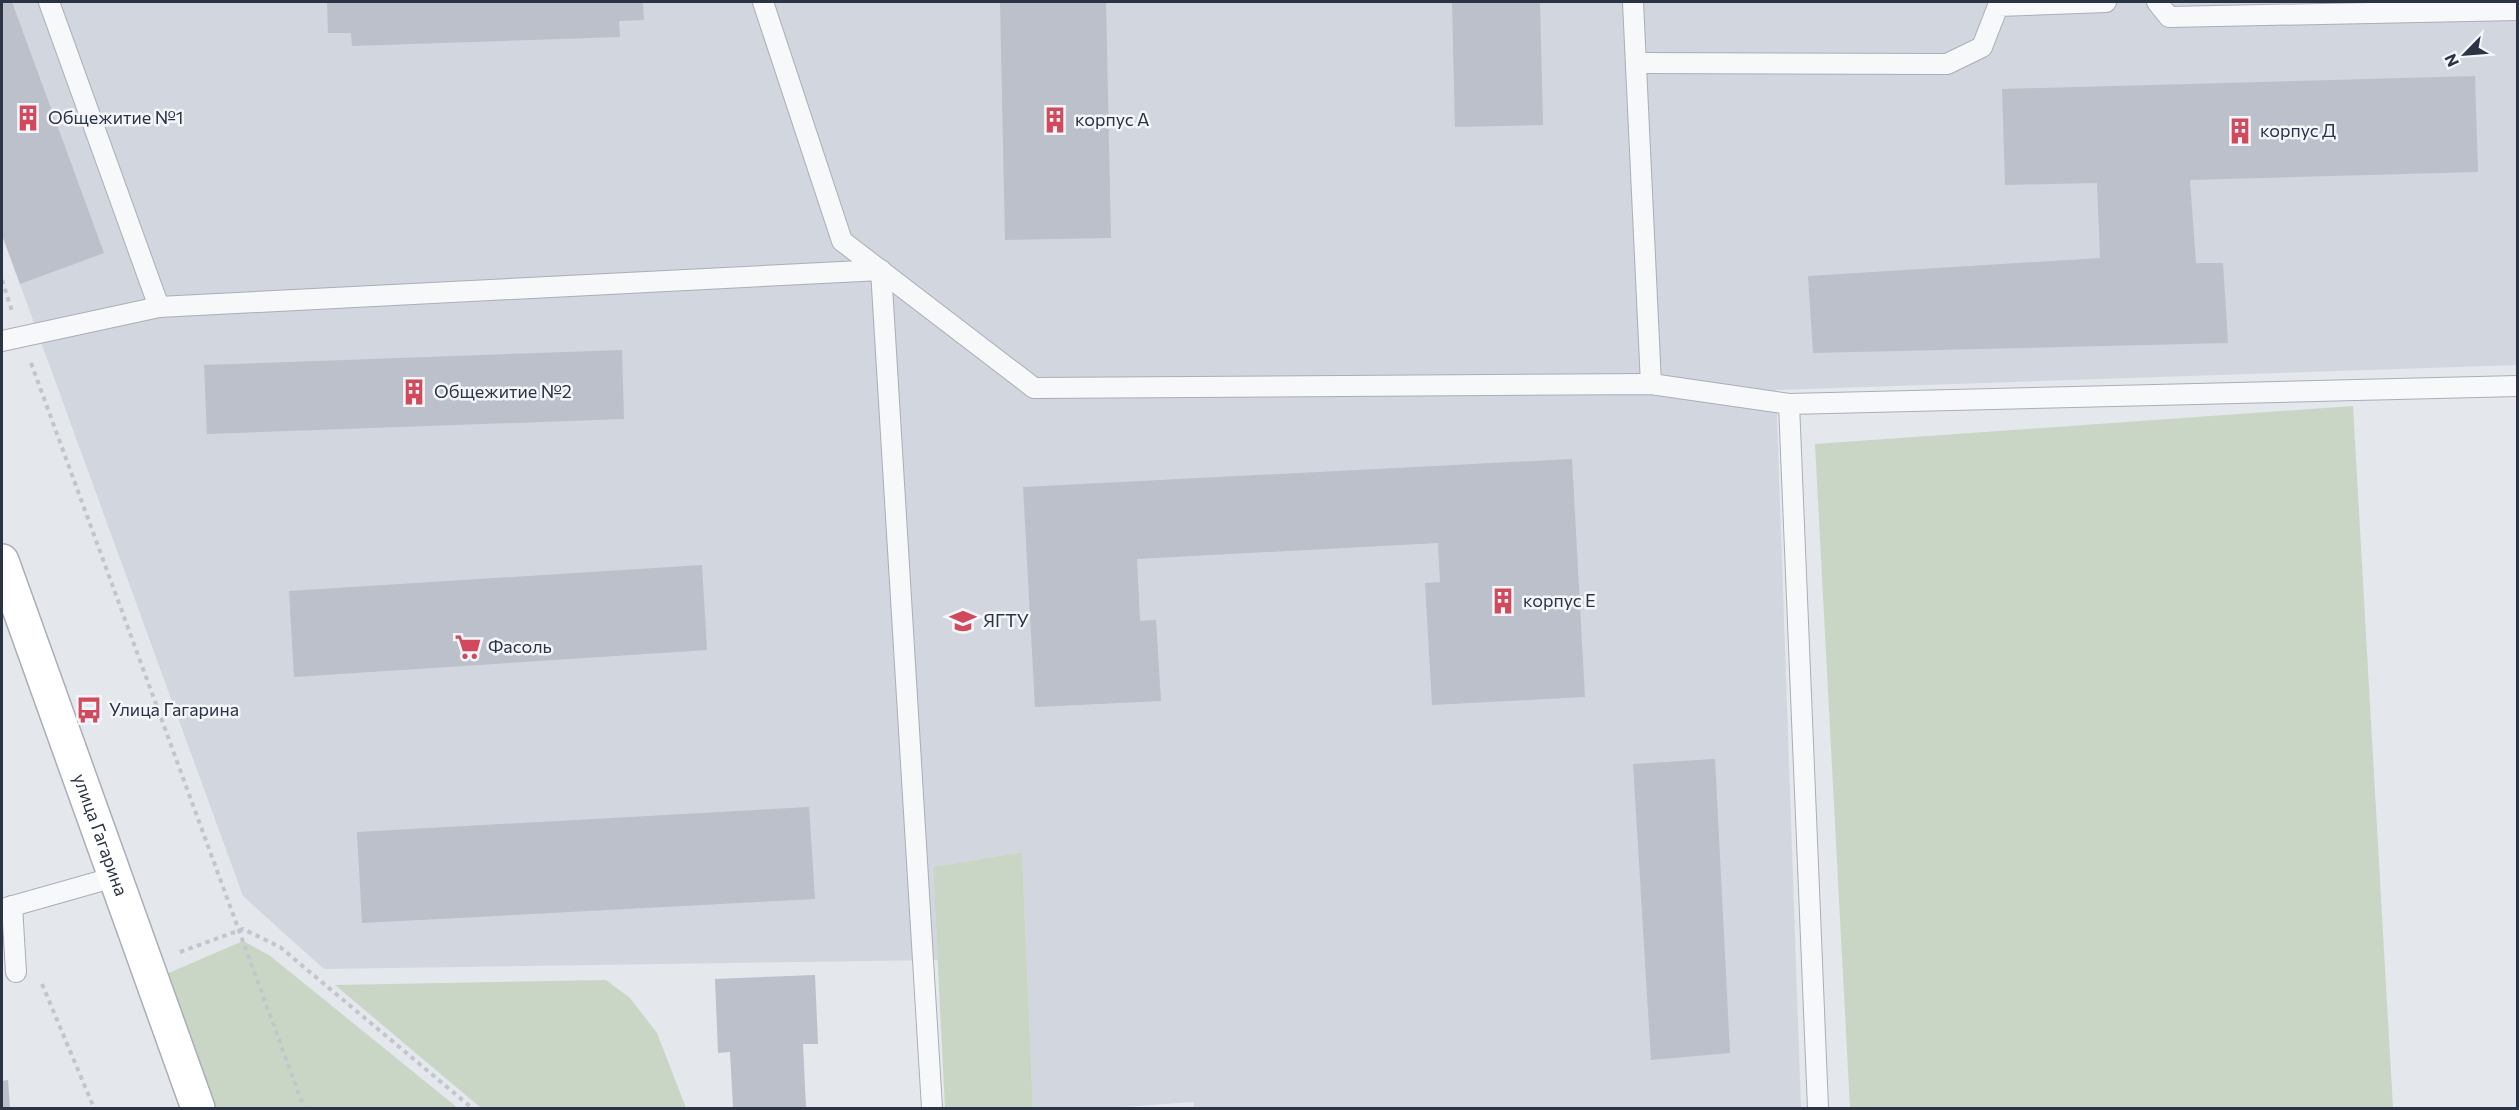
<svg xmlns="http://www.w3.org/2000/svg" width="2519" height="1110" font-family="Commissioner,sans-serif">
<rect width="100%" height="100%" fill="#e4e7ec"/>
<path fill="#d2d6de" d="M 2,2 L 2517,2 L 2517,365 L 1776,390 L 1801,1108 L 1194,1108 L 1194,1102 L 1108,1108 L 1033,1108 L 1022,852 L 933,867 L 938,960 L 324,969 L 243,896 L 2,235 Z"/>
<g fill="#c9d6c5">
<path d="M 2353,406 L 2393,1108 L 1850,1108 L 1815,444 Z"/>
<path d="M 1022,852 L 1033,1108 L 945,1108 L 933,867 Z"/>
<path d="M 243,941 L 269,955 L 458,1108 L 214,1108 L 164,975 Z"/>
<path d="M 606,980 L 630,998 L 657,1033 L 686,1108 L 481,1108 L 335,985 Z"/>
</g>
<g fill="#bbc0ca">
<path d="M 2,2 L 12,2 L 104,253 L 20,284 L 2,235 Z"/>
<path d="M 327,2 L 643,2 L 644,20 L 619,21 L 620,37 L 352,46 L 351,33 L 328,33 Z"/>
<path d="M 1000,2 L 1106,2 L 1111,238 L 1005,240 Z"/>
<path d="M 1452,2 L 1540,2 L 1543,125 L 1455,127 Z"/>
<path d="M 2475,76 L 2478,172 L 2190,180 L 2196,263 L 2223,263 L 2228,343 L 1813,353 L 1808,276 L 2100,258 L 2097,183 L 2005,185 L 2002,89 Z"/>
<path d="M 622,350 L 624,419 L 207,434 L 204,365 Z"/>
<path d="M 1572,459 L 1585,697 L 1432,705 L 1425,583 L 1440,582 L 1438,543 L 1137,559 L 1140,621 L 1156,620 L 1161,701 L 1035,707 L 1023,487 Z"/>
<path d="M 702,565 L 707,650 L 294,677 L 289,591 Z"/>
<path d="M 1715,759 L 1730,1053 L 1651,1060 L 1633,764 Z"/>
<path d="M 809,807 L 815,899 L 362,923 L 357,832 Z"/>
<path d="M 815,975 L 818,1044 L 803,1044 L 806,1108 L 733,1108 L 730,1052 L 718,1053 L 715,979 Z"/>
<path d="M 8,1080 L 10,1108 L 2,1108 L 2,1081 Z"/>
</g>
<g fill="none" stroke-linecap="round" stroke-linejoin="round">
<g stroke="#a9aeb7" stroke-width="22">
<g id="service">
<path d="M 49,2 L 159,307"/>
<path d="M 763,2 L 842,241 L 1034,388 L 1651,384 L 1789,404 L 2518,386"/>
<path d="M 1633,2 L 1651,384"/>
<path d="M 2157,2 L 2169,17 L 2518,10"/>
<path d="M 1637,63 L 1947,64 L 1982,47 L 1998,6 L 2106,2"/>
<path d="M 2,341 L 159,307 L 881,270 L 932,1108"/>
<path d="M 1789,404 L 1818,1108"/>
<path d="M 12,906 L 16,972"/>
<path d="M 2,909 L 115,877"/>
</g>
</g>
<g stroke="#a9aeb7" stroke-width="36">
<g id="secondary">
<path id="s1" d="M 2,561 L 198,1108"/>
</g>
</g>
<g stroke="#c2c5cb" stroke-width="4" stroke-dasharray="4.5 4.5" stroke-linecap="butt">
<path d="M 2,280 L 12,311"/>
<path d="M 31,363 L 304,1108"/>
<path d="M 180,952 L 243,929 L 280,947 L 472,1108"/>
<path d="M 42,984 L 94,1108"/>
</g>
<use href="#service" stroke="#f7f8fa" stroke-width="20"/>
<use href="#secondary" stroke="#fff" stroke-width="33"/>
</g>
<defs>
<g id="building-bare" transform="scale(2.07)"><path d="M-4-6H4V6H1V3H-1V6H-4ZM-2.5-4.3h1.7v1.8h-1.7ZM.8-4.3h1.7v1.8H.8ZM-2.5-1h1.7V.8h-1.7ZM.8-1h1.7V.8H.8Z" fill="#d1495b" stroke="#f4f6f9" stroke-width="2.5" paint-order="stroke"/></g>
<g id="university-bare" transform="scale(2.07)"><path d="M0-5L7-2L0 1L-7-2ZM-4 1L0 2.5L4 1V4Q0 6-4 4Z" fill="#d1495b" stroke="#f4f6f9" stroke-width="2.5" paint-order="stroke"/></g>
<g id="supermarket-bare" transform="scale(2.07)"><path d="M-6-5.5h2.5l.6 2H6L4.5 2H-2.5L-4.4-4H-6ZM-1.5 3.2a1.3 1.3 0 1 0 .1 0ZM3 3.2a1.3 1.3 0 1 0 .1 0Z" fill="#d1495b" stroke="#f4f6f9" stroke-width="2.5" paint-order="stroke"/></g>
<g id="bus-bare" transform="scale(2.07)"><path d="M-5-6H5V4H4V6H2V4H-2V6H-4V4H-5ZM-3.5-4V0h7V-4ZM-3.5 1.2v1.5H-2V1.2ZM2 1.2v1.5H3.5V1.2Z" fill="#d1495b" stroke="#f4f6f9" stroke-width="2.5" paint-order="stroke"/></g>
</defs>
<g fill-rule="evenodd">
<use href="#building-bare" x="28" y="118"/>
<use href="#building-bare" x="1055" y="120"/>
<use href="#building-bare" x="2240" y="131"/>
<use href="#building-bare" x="414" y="392"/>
<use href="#building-bare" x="1503" y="601"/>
<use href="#university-bare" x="963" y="621"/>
<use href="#supermarket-bare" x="468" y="647"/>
<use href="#bus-bare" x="89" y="710"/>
</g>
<g text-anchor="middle" stroke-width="5" stroke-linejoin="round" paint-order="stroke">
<g font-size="18" fill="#2b3445" stroke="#f4f6f9" text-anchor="start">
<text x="48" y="124">Общежитие №1</text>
<text x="1075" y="126">корпус А</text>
<text x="2260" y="137">корпус Д</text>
<text x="434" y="398">Общежитие №2</text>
<text x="1523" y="607">корпус Е</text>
<text x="983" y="627">ЯГТУ</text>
<text x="488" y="653">Фасоль</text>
<text x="109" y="716">Улица Гагарина</text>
</g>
<g font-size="18" fill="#2b3445" stroke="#f4f6f9">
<text dy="6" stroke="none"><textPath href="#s1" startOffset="291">улица Гагарина</textPath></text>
</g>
</g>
<rect width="2519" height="1110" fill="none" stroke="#2b3445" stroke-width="6"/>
<g transform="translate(2465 54) rotate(245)" stroke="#f4f6f9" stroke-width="4.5" paint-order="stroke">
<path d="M0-4.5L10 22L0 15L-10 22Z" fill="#2b3445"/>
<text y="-9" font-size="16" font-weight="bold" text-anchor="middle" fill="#2b3445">N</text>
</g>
</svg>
